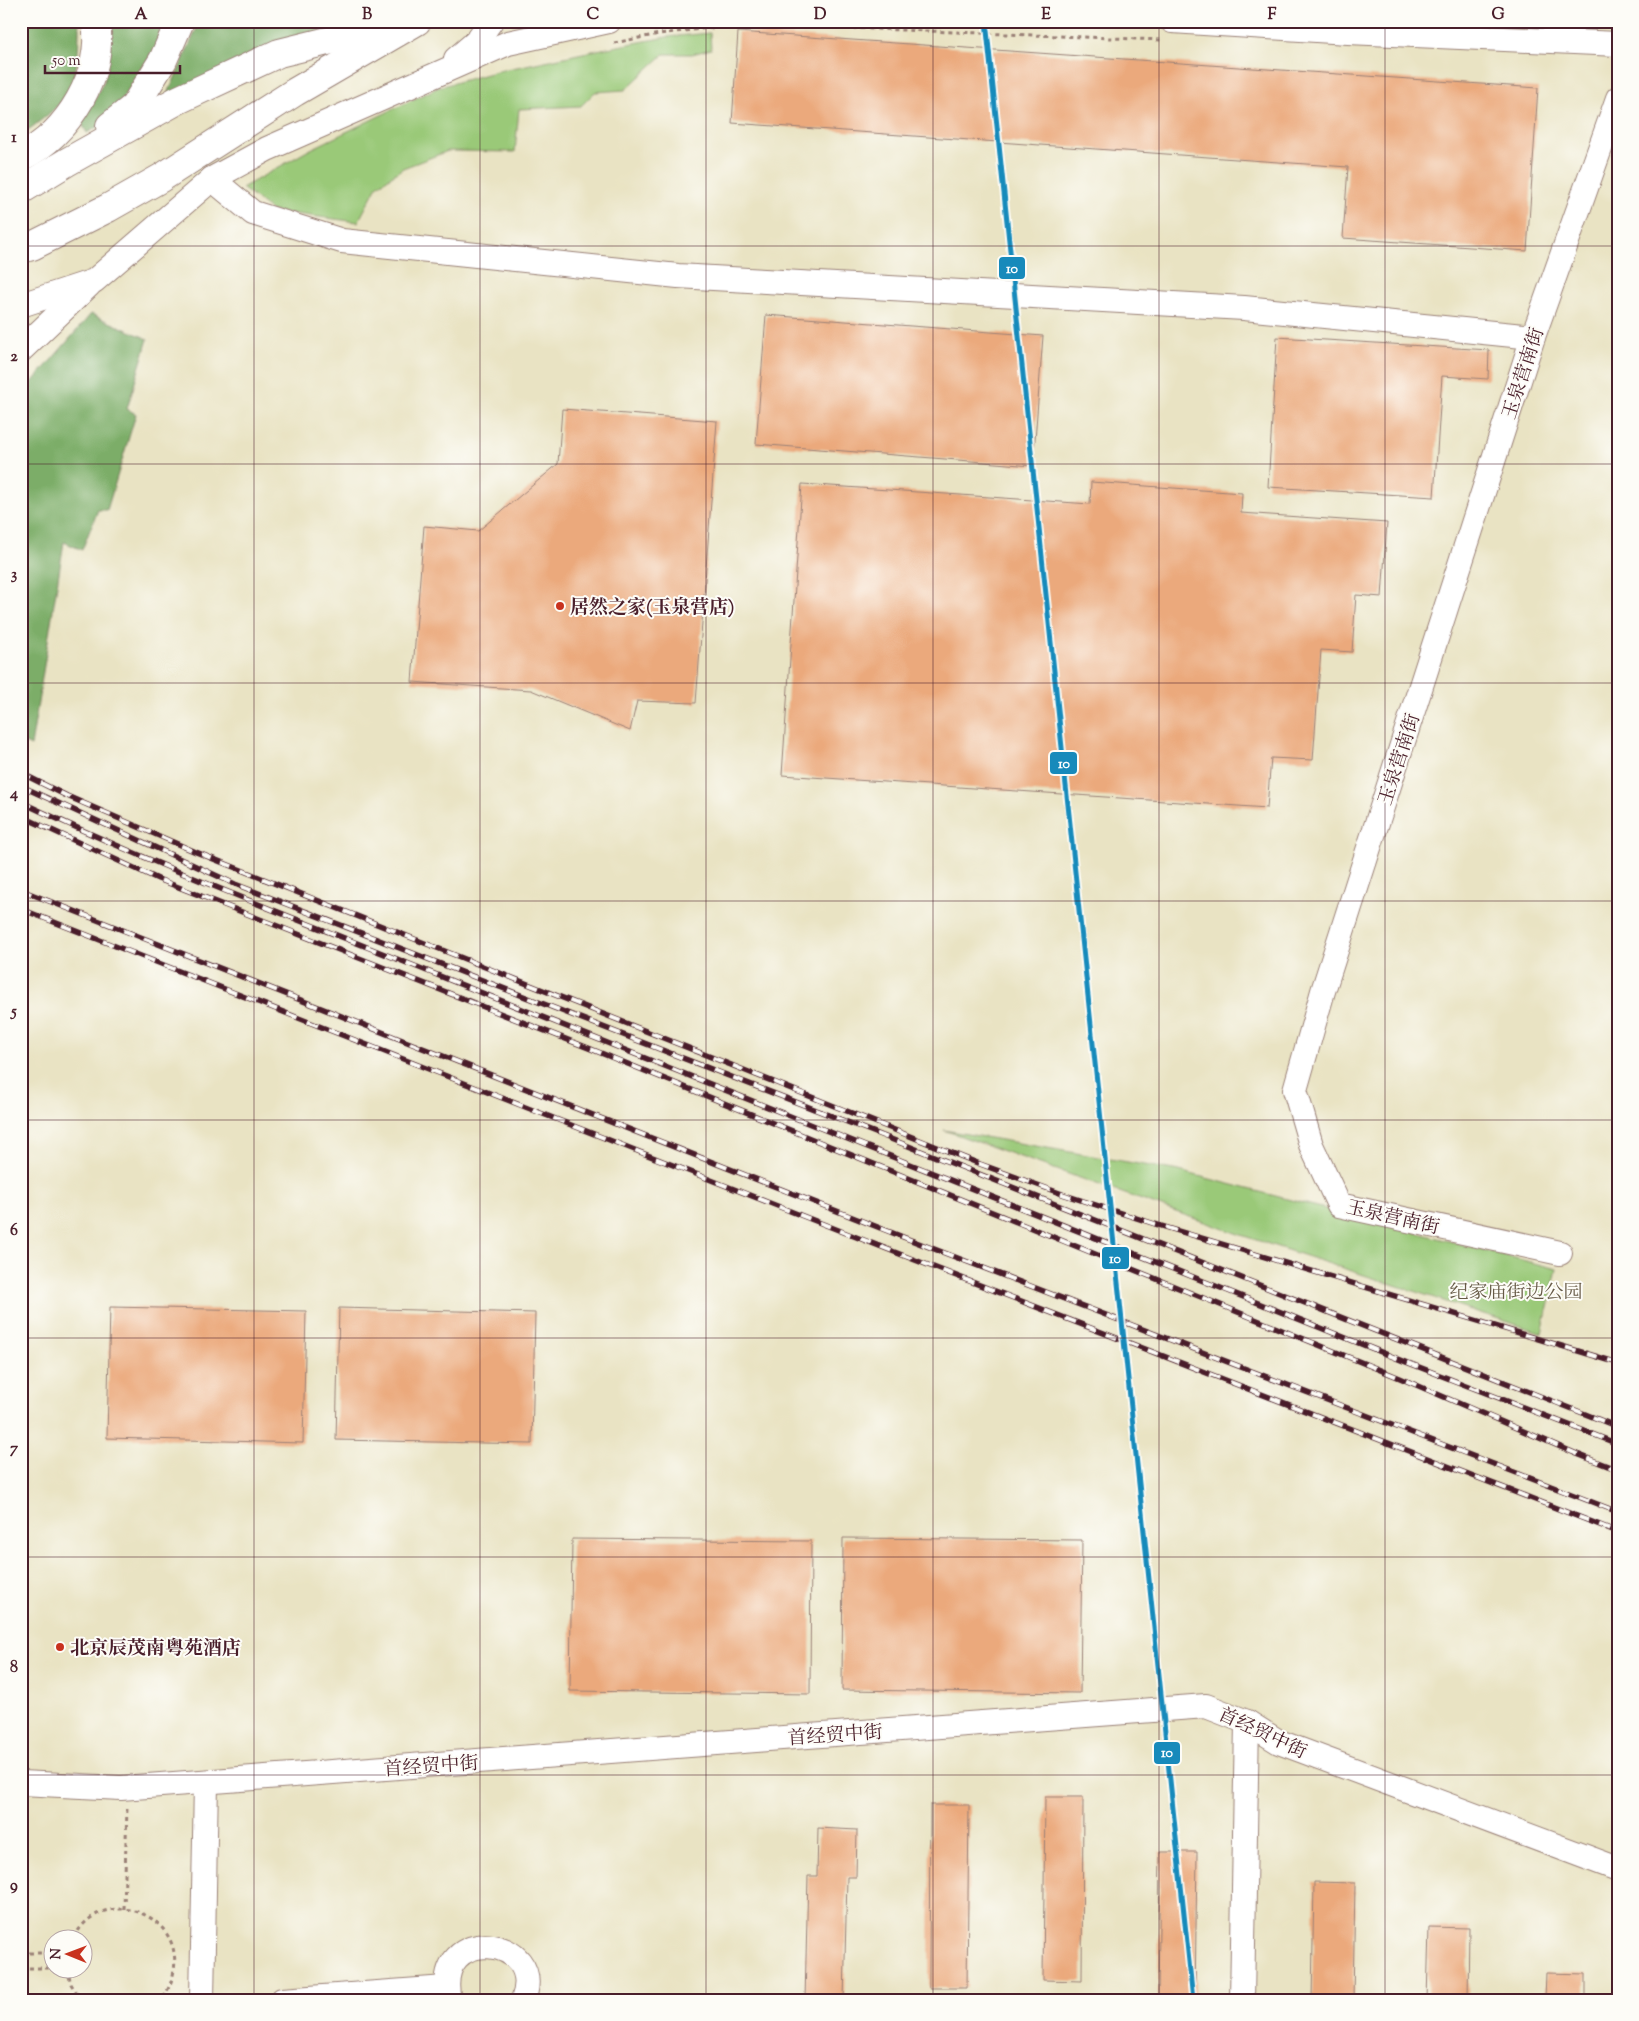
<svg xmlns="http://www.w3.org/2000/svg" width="1639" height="2021" font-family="'Sorts Mill Goudy','Noto Serif SC',serif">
<rect width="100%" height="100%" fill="#fdfcf7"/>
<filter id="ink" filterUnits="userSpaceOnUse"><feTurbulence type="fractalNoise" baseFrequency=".02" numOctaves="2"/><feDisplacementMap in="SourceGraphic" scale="10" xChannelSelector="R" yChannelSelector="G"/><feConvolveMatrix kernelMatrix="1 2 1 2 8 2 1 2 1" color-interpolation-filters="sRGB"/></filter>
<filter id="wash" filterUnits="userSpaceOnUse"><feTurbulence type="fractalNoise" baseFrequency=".0096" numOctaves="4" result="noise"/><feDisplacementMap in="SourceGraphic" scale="20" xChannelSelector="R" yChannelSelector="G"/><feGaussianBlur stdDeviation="1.12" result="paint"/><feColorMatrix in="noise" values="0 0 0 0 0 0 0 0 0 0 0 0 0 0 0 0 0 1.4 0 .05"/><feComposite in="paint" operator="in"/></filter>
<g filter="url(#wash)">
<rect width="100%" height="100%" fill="#e9e3c3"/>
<g fill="#9ac978" stroke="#727452">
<path d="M 710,33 L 711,49 L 692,54 L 664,54 L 625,90 L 595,92 L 581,106 L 519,109 L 515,152 L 448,151 L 403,168 L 377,186 L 358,222 L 272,211 L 242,188 L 309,150 L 439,87 L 498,71 L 602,49 L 667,37 Z"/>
<path d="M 944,1130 L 1179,1171 L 1557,1269 L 1542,1333 L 1241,1235 Z"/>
</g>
<g fill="#7bad68" stroke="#62664a">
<path d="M 21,21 L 79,21 C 79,45 79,72 67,94 C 60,107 34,126 21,135 Z"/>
<path d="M 106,21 L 173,21 L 170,35 L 107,121 L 87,133 L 82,124 L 104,81 L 110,49 Z"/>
<path d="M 200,21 L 358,21 L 166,98 Z"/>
<path d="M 91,314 L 148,339 L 127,409 L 136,414 L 107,510 L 98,510 L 82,550 L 64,542 L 31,746 L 21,741 L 21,395 Z"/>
</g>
<g id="blocks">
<g fill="#eba97b">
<path d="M 738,32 L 1538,88 L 1527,251 L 1343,238 L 1348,167 L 732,123 Z"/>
<path d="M 766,315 L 1043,336 L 1033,466 L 756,444 Z"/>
<path d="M 1277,337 L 1489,350 L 1488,379 L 1442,376 L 1434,497 L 1268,487 Z"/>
<path d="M 562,409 L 717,421 L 696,703 L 637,701 L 630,731 L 531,690 L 412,682 L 424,526 L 478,531 L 558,464 Z"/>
<path d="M 1091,482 L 1242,493 L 1241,513 L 1387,523 L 1382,597 L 1356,595 L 1352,652 L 1321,650 L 1313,760 L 1271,758 L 1267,808 L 782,775 L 802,484 L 1090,504 Z"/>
<path d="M 110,1307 L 306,1311 L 303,1443 L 107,1438 Z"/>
<path d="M 339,1308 L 535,1313 L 532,1444 L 336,1440 Z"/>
<path d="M 843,1538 L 1082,1540 L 1080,1693 L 842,1690 Z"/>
<path d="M 572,1539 L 811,1541 L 810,1694 L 570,1691 Z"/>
<path d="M 1045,1797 L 1083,1797 L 1082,1981 L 1043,1980 Z"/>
<path d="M 930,1805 L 969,1805 L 967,1988 L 929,1988 Z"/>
<path d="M 818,1828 L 857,1830 L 856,1877 L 847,1877 L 844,2000 L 805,2000 L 808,1876 L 817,1876 Z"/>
<path d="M 1160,1852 L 1197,1852 L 1195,2000 L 1158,2000 Z"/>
<path d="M 1314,1882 L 1355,1883 L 1353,2000 L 1312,2000 Z"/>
<path d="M 1429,1927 L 1469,1928 L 1468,2000 L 1427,2000 Z"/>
<path d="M 1546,1973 L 1586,1974 L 1586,2000 L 1545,2000 Z"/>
</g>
</g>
</g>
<g filter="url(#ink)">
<use href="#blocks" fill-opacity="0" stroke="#9a8177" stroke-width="1"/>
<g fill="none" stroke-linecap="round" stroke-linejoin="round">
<g stroke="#9a8177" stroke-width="26">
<g id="minor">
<path d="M 1172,21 L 1348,32 L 1618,44"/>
<path d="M 456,59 L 476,42 L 491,21"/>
<path d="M 212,179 L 253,213 L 342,241 L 678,276 L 1244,308 L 1533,337"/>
<path d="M 21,305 L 94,281 L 212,179 L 267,149 L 508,43 L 609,21"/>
<path d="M 21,350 L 89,285"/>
<path d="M 1560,1253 L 1339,1205 L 1311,1145 L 1295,1090 L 1323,991 L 1533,337 L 1618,98"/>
<path d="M 21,1783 L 121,1788 L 1206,1706 L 1247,1722 L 1279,1742 L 1618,1869"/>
<path d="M 202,2000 L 206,1782"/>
<path d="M 282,2000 L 446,1988"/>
<path d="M 449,2000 C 432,1921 548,1936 523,2000"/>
<path d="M 1242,2000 L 1247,1722"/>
</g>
</g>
<g stroke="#9a8177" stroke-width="30">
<g id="highway">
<path d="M 110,126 L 134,107 L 163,60 L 180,21"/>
<path d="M 21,157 C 69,133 104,75 96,21"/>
<path d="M 21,190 L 67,162 L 178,100 L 279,53 L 393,25"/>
<path d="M 21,249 L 32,246 L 108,208 L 161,178 L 295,92 L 417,21"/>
</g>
</g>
<g stroke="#9a8177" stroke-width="3" stroke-dasharray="4 4" stroke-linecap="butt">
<path d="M 614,43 L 659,34 L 744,24 L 1163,40"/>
<path d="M 124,1909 L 127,1807"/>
<path d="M 74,1938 C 105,1875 211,1923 162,2000"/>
<path d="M 21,1953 L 52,1953"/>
<path d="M 21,1968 L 52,1968"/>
<path d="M 67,1968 L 71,1984 L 81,2000"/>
</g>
<use href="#minor" stroke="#fff" stroke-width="24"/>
<use href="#highway" stroke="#fff" stroke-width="28"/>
<g stroke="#4a1f2b" stroke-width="5.5">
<g id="rail">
<path d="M 21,773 L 67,796 L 196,852 L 980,1164 L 1065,1195 L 1155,1224 L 1618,1363"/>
<path d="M 21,786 L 235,884 L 873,1132 L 1618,1427"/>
<path d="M 21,802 C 131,854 244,899 357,943 L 1406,1362 L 1618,1444"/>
<path d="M 21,816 L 158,879 L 591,1049 L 1400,1378 L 1577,1454 L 1618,1470"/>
<path d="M 21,890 L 903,1237 L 1618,1512"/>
<path d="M 21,909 L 897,1253 L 1618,1532"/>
</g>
</g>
<use href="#rail" stroke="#fdfcf7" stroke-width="4" stroke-dasharray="11" stroke-linecap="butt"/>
<g stroke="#fdfcf7" stroke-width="9">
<path id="metro-1" d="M 986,21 L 1193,2000"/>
</g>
<use href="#metro-1" stroke="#178abb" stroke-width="5"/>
</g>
</g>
<path fill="none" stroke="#4a1f2b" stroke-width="1" stroke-opacity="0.55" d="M 254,21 L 254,2000M 480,21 L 480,2000M 706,21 L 706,2000M 933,21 L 933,2000M 1159,21 L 1159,2000M 1385,21 L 1385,2000M 21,246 L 1618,246M 21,464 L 1618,464M 21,683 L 1618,683M 21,901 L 1618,901M 21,1120 L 1618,1120M 21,1338 L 1618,1338M 21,1557 L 1618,1557M 21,1775 L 1618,1775"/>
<g fill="#c8321e" stroke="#fdfcf7" stroke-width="2">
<circle cx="560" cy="606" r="5"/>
<circle cx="60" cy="1647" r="5"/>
</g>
<g text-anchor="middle" stroke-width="4" stroke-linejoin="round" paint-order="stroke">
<g font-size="19" fill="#4a1f2b" stroke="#fdfcf7">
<text transform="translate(1522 373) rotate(-72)" y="7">玉泉营南街</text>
<text transform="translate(1398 759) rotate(-72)" y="7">玉泉营南街</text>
<text transform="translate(1393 1216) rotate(13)" y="7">玉泉营南街</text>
<text transform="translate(1263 1732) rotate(25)" y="7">首经贸中街</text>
<text transform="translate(835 1734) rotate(-4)" y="7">首经贸中街</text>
<text transform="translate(431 1765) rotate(-4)" y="7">首经贸中街</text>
</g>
<g font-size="19" font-weight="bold" fill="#4a1f2b" stroke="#fdfcf7" text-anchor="start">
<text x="570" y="613">居然之家(玉泉营店)</text>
<text x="70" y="1654">北京辰茂南粤苑酒店</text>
</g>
<g font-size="19" fill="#665a46" stroke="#fdfcf7">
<text x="1516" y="1298">纪家庙街边公园</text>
</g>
</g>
<g stroke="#fdfcf7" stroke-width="2">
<rect x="998" y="256" width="28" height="24" rx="5" fill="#178abb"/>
<rect x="1049" y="751" width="29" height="24" rx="5" fill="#178abb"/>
<rect x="1101" y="1246" width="29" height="24" rx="5" fill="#178abb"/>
<rect x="1153" y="1741" width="28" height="24" rx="5" fill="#178abb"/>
</g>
<g font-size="14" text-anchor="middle" font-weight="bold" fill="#fff">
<text x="1012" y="273">10</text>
<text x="1064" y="768">10</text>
<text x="1115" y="1263">10</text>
<text x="1167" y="1757">10</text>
</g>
<rect width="1639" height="2021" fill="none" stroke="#fdfcf7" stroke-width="55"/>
<g transform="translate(68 1954) rotate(271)"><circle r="24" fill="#fdfcf7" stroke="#b5a4a5"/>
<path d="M0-4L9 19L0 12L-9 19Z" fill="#c8321e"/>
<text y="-8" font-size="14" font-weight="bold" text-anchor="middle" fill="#4a1f2b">N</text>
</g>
<path d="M45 65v8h135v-8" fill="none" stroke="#4a1f2b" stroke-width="2.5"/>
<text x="52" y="65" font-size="15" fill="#4a1f2b" stroke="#fdfcf7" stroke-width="4" paint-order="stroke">50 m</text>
<rect x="28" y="28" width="1584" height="1966" fill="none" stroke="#4a1f2b" stroke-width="2"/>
<g font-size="16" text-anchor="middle" font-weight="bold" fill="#4a1f2b">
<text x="141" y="19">A</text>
<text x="367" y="19">B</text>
<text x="593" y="19">C</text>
<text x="820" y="19">D</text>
<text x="1046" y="19">E</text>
<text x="1272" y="19">F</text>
<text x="1498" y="19">G</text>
<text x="14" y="142">1</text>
<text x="14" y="361">2</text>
<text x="14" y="579">3</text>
<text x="14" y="798">4</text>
<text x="14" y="1016">5</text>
<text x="14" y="1235">6</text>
<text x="14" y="1453">7</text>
<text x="14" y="1672">8</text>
<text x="14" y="1890">9</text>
</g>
</svg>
